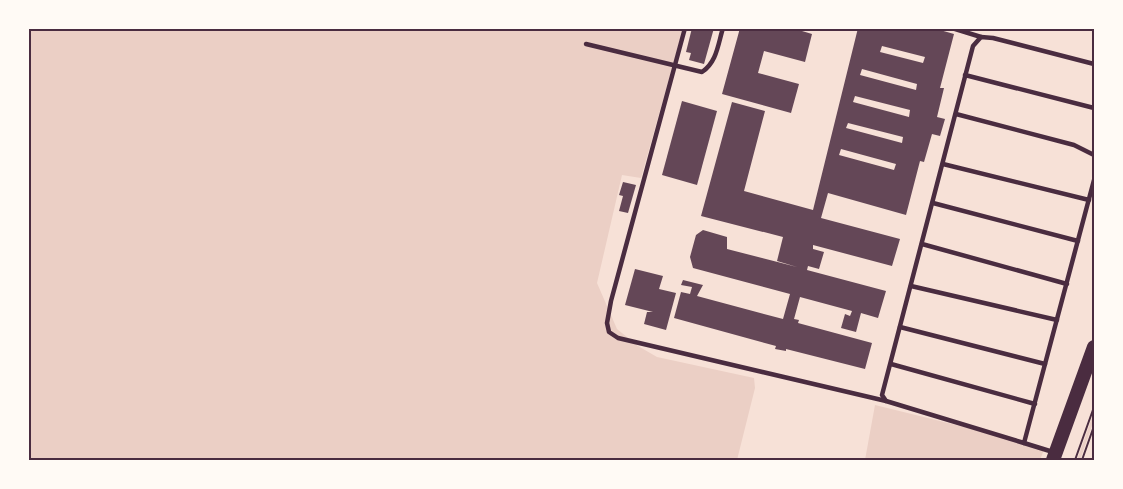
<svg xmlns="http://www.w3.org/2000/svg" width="1123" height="489" font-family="'Crimson Pro',serif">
<rect width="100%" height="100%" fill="#f7e1d7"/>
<g fill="#ebcfc5">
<path d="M 28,29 L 683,29 L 641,178 L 622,175 L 597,283 L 617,329 L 638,346 L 657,357 L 754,378 L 755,388 L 737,460 L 29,460 Z"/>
<path d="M 875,405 L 1045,447 L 1040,460 L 865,460 Z"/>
<path d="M 1094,412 L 1094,420 L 1080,460 L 1077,460 Z"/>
</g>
<g fill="#644757" fill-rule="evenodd">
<path d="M 692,28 L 714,28 L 704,64 L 689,60 L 691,53 L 686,52 Z"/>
<path d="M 740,28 L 792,28 L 812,34 L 805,62 L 764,51 L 758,73 L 799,84 L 791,113 L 722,94 Z"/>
<path d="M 858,28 L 933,28 L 954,34 L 940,88 L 944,88 L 937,117 L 945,119 L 940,136 L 932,134 L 924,162 L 920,161 L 906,215 L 828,193 L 821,218 L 900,239 L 892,266 L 813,245 L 813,249 L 824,252 L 819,269 L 808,266 L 807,270 L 886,291 L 878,318 L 861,313 L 856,332 L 841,328 L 845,314 L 850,316 L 852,311 L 800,297 L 794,319 L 799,320 L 798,323 L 872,343 L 865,369 L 786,349 L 786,351 L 775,349 L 776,346 L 674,318 L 681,292 L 690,294 L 692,287 L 681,285 L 683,280 L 703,285 L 697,296 L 783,319 L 790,294 L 693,268 L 690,257 L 696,235 L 703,230 L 727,237 L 727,249 L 797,267 L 777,261 L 783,237 L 701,216 L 732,102 L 765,111 L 744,191 L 813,210 ZM 882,46 L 925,57 L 923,63 L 880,52 ZM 862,69 L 917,84 L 916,90 L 860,75 ZM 855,96 L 910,110 L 909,117 L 853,102 ZM 848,123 L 903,137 L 902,143 L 846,128 ZM 841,149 L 896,164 L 894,170 L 839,155 Z"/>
<path d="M 682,101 L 717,111 L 697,185 L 662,175 Z"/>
<path d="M 623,182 L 636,185 L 628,213 L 619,211 L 623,196 L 619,195 Z"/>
<path d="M 635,269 L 663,276 L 659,289 L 676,293 L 666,330 L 644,324 L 647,312 L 653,312 L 625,305 Z"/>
</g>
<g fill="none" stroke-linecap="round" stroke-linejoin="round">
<g stroke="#4a2c40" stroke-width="2">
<path d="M 1075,460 L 1094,407"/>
<path d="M 1082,460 L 1094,426"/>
</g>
<g stroke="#4a2c40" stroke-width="4.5">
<path d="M 685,28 L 611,301 L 607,323 L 609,332 L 618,338 L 886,401"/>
<path d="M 952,28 L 981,37"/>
<path d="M 586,44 L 702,72 C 717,62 718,44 723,28"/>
<path d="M 1094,64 L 993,38 L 981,37 L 973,46 L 882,395 L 886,401 L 1024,443 L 1094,180"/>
<path d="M 965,75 L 1094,108"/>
<path d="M 956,114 L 1074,145 L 1094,155"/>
<path d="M 943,164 L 1089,200"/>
<path d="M 933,203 L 1078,241"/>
<path d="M 922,244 L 1067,284"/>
<path d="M 911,286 L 1057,320"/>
<path d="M 900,327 L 1045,364"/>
<path d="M 891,364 L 1035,404"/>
<path d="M 1024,443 L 1053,452"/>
</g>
<path stroke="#4a2c40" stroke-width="14" d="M 1053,460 L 1094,347"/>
</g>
<rect width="1123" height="489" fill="none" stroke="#fffaf5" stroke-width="60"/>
<rect x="30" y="30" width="1063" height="429" fill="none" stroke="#4a2c40" stroke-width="2"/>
</svg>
